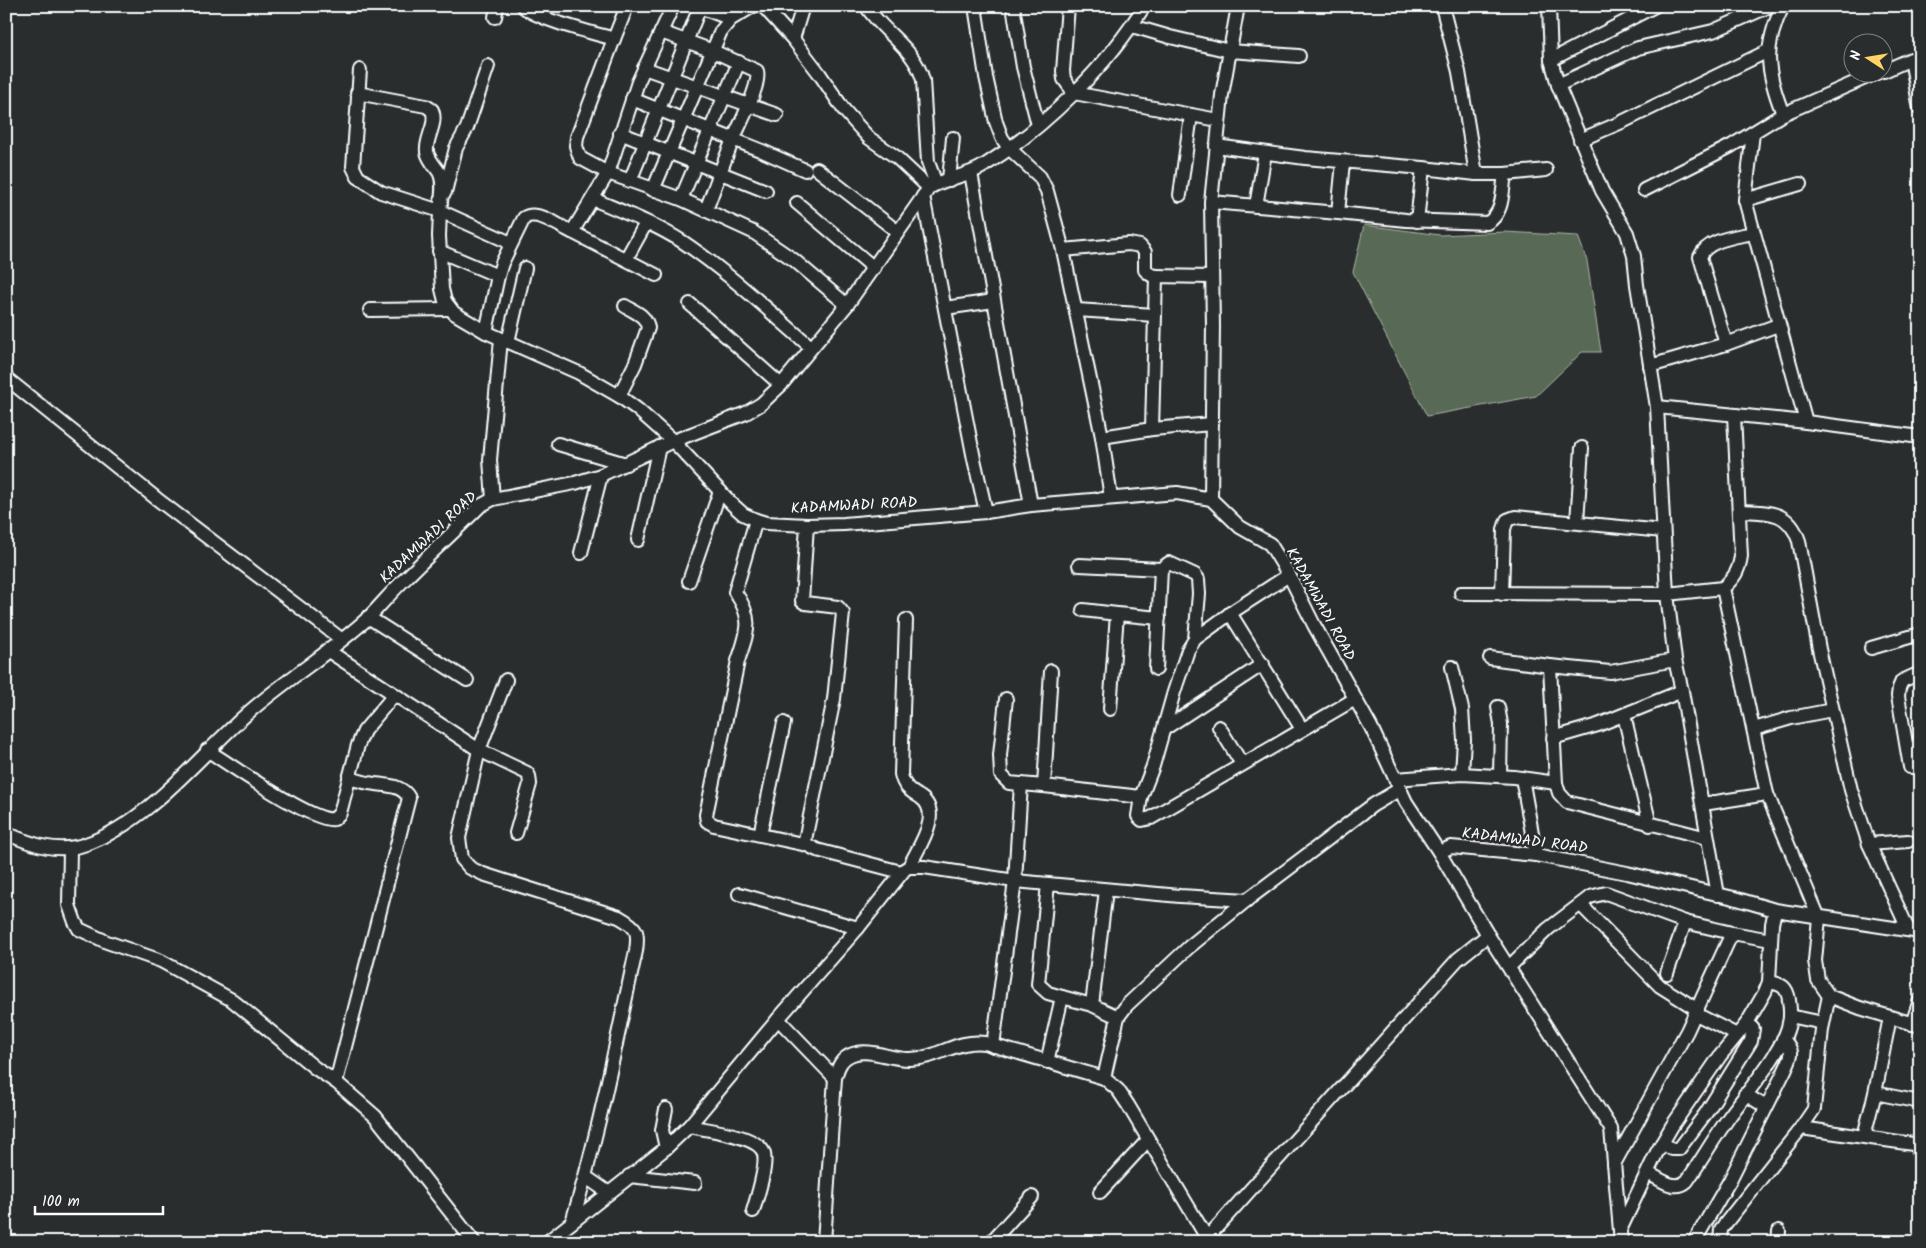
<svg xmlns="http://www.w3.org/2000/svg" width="1926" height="1248" font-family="Kalam,sans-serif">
<rect width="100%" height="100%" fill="#2a2d2e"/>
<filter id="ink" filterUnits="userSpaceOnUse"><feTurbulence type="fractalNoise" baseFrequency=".02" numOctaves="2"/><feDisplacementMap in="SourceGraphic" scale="10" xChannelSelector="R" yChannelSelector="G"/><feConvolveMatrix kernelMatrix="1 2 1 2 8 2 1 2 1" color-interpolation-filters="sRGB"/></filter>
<g filter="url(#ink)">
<path fill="#586b55" stroke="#acb5aa" d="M 1364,225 L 1440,235 L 1505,232 L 1578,236 L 1587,261 L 1601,352 L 1582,352 L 1536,396 L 1427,416 L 1353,272 Z"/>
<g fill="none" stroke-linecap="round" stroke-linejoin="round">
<g stroke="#fff" stroke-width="16">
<g id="minor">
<path d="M 523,6 C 532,18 597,34 614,39 L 627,6"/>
<path d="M 697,6 L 731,19 L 753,6"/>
<path d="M 763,6 L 793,39 L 819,73 L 844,110 L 859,127 L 869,138 L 896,157 L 929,188"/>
<path d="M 866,6 C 884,34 914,47 923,80 L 928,162 L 936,184"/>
<path d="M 975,6 L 986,77 L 996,122 L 1002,138 L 1009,148 L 1040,177 L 1047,191 L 1063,250 L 1102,437"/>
<path d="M 1013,6 L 1023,67 L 1038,125"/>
<path d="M 1068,6 L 1063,71 L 1064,79 L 1074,93 L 1218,120"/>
<path d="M 1442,6 L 1459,72 L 1476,174"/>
<path d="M 1549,6 L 1551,60 L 1558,85 L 1602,191 L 1627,233 L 1634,256 L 1637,285 L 1657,407 L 1667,594 L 1675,660 L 1682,691 L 1718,895"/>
<path d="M 495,17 L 497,6"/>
<path d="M 1132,26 L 1170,37 L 1230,51 L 1299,56"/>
<path d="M 661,32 L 713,51 L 757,71 C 761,86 739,125 733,140 C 723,163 715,187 706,210"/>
<path d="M 614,39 L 577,137 L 576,146 L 580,158 L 608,173 L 681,199 L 753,232 L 794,260 L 847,305"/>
<path d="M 793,39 L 803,6"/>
<path d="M 1551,60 L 1655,6"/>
<path d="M 644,68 L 777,115"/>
<path d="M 360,70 L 353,167 L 358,177 L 381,192 L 440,211 L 439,236 L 442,289 L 445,301 L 454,313 L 486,332 L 579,373 L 619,396 L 637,409 L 673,441 L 732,504 L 743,514 L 756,520 L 766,523 L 807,525 L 844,524 L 986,512 L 1031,505 L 1177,493 L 1211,499 L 1240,527 L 1270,544 L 1289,575 L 1314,625 L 1371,727 L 1406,802 L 1439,852 L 1488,935 L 1611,1129 L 1621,1242"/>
<path d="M 1884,71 L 1911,59 L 1920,109"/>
<path d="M 1558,85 L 1638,48 L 1713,31 L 1770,6"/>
<path d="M 357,93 L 426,106 L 432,110 C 438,124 425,138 427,152 C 429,160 435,166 439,172 C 445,183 441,199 440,211"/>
<path d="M 632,99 L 760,150 L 805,170"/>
<path d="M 1783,114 C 1767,73 1762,48 1783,6"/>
<path d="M 620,133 L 766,191"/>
<path d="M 1753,133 L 1745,200 L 1806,422"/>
<path d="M 1580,140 L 1622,122 L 1768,51"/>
<path d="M 1216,146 L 1305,158 L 1423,168 L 1476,174 L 1505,174 L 1546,170"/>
<path d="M 1343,162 L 1338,213 L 1406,220 L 1487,223 C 1504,214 1502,191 1505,174"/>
<path d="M 817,169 L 898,232"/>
<path d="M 971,173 L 1031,505"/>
<path d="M 949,180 L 953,138"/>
<path d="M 630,181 L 700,7"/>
<path d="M 653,190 L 721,31 L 731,19"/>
<path d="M 1644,190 L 1731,146 L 1783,114 L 1879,72"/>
<path d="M 445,192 L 456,148 L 467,128 L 488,66"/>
<path d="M 1180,195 L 1191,115"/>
<path d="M 923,196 L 974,459 L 986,512"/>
<path d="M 593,199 C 623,212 655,224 683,242 C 729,273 769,311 811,347"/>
<path d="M 681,199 L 739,62"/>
<path d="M 1745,200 L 1800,184"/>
<path d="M 1211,202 L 1338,213"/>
<path d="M 797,203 L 874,268"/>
<path d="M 1256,206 L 1265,153"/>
<path d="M 440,211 L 511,243"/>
<path d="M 1417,221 L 1423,168"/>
<path d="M 572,232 L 656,275"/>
<path d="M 1063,250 L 1129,244 L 1140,246 L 1145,252 L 1145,270 L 1151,275 L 1156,276"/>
<path d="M 439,251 L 498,276"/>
<path d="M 626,259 L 646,223"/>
<path d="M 690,304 L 781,385"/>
<path d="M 945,308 L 994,301"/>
<path d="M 370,310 L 450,309"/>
<path d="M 1076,310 L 1155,315"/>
<path d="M 486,332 L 498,276 L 502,263 L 524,218 C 537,209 560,227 572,232 L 608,173 L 638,82 L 673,6"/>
<path d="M 508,342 L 525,268"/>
<path d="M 1726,344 L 1700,257 C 1707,239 1736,237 1753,233"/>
<path d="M 1650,366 L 1726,344 L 1778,325"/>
<path d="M 6,378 L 157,499 L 341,639"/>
<path d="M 619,396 L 635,364 L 648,328 C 647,316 635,312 625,306"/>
<path d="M 1657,407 L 1806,422 L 1920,437"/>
<path d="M 1734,415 L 1741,556 C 1739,571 1734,578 1723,588 L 1767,794 L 1819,918 L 1815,961 L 1818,980 L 1829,996 L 1860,1008 L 1920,1026"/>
<path d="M 1152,429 L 1156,276 L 1211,277"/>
<path d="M 558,444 L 626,464"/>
<path d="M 1111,498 L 1102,437 L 1152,429 L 1212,424"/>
<path d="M 493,499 L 490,460 L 501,339"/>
<path d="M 1211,499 L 1213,326 L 1211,202 L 1222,95 L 1238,6"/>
<path d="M 1739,511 C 1767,512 1789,510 1799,541 L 1819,649 L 1851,790 L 1869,844 L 1908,929"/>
<path d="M 756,520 L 735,592 C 754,619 748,631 738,661 L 706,815 L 707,821 L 714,825 L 807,845"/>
<path d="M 1577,522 L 1582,448"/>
<path d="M 807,525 L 802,601 L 805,603 L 838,607 L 843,613 L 834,699 L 805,840 L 807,845 L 817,850 L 901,872"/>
<path d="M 638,540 L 659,447"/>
<path d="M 581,553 L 601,475"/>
<path d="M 1079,565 L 1161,569 L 1169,563 L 1195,575 L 1198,579 L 1199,594 L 1195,639"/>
<path d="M 1289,575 L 1235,610 L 1195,639 L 1188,650 L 1174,692 L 1153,766 L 1141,797 L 1138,816 L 1142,820 L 1151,818 L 1355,699"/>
<path d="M 689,581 L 720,491"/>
<path d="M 1461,593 L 1667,594 L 1723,588"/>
<path d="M 1502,594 L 1504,529 L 1507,520 L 1515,517 L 1663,531"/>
<path d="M 1083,610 L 1117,614 L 1110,709"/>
<path d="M 1230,613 L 1302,729"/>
<path d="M 1117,614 L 1159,618"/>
<path d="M 368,617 L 467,680"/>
<path d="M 906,620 L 901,774 C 903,786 910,791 920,797 C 944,813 918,847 909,867"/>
<path d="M 1871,648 L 1920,634"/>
<path d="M 327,650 L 479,750 L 527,773 L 529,776 L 530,784 L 516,833"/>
<path d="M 1490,658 L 1550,666"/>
<path d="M 1675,660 L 1610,672 L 1550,666 L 1556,783 L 1559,793 L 1567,802 L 1707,838"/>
<path d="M 1452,667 L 1462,709 L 1464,740 L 1462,774"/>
<path d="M 1156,669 L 1161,569"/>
<path d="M 1051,671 L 1044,786 L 1141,797"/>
<path d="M 1920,673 L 1902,681 L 1899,688 L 1898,696 L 1910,767 L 1920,767"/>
<path d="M 506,680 L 479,750 L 459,838 L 462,859 L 470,868 L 483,874 L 619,917 C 637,927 639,931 636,951 C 616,1042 599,1133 572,1222"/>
<path d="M 1006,699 L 1000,755 L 1001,775 L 1009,783 L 1044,786"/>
<path d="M 1498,707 L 1501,724 L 1500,776"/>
<path d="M 1624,715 L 1650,825"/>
<path d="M 1219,727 L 1242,764"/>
<path d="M 1164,729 L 1263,664"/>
<path d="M 1754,729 L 1791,718 L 1832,710"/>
<path d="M 1553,738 L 1598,725 L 1682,691"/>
<path d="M 207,750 C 229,764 313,823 334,819 L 340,813 L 358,745 L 364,731 L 394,695"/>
<path d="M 1910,765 L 1920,739"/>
<path d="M 1522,778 L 1536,855"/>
<path d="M 1395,779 L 1462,774 L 1514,777 L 1556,783"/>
<path d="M 1703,804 L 1767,794"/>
<path d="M 6,833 C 32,845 59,854 86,844 C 149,822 200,755 249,712 C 287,679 331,652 368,618 C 381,605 393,590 407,577 C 431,553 456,530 480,506 L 493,499 L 575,483 L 601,475 L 673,441 L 746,413 L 761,404 L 781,385 L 847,305 L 929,188 C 946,177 968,177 985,165 C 1044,128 1108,66 1144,6"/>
<path d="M 760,835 L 784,723"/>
<path d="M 1869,844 L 1908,841"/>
<path d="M 70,849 L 69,905 L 75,922 L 79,929 L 107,942 L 161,961 L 232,1000 L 315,1068 L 336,1082 L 375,1116 L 474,1242"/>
<path d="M 1439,852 L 1451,847 L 1536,855 L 1627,873 L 1734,898 L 1775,910 L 1920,932"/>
<path d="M 1048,884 L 1038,984 L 1048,993 L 1062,997"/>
<path d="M 739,894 L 858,928"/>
<path d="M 1581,905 L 1660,986 L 1698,1010"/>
<path d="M 1509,967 L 1548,929 L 1590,897 L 1606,893 L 1685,922 L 1732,933"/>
<path d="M 1667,973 L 1685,922"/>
<path d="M 1092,1005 L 1106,890"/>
<path d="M 1696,1014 L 1737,1035"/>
<path d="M 1790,1016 L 1823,1023"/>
<path d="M 778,1019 L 835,1078 L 824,1242"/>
<path d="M 1912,1024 L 1920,1000"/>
<path d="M 993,1046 L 1015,881 L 1021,784"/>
<path d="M 1047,1062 L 1062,997 L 1092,1005 L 1118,1017"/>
<path d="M 835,1078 C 838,1067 841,1058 853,1054 C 870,1048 892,1060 910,1059 C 938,1059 956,1039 985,1043 L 1104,1078 L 1118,1090 L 1128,1105 L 1207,1238 L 1458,959 L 1488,935"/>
<path d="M 1104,1078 L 1118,1017 L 1127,1005 L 1189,947 L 1247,900"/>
<path d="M 336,1082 L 409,798 C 401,783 383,786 369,783 C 362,782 356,780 349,778"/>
<path d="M 1875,1093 L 1920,1102"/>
<path d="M 1745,1094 L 1766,1107"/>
<path d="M 689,1126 C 706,1130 760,1135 764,1154 C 767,1168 757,1197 753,1211"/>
<path d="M 1801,1128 L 1814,1109 L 1822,1029 L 1829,996"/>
<path d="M 1864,1136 L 1875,1093 L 1890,1017"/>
<path d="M 1662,1143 L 1672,1149 L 1679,1149 L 1706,1113 L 1751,1041 L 1753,1029 L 1747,1023"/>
<path d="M 1918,1145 L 1920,1161"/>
<path d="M 666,1148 L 662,1130 L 666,1109"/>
<path d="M 1614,1164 L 1687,1031 L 1732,933 L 1771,940"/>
<path d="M 1648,1173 C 1660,1179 1675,1192 1687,1181 C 1701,1161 1713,1140 1727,1120 C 1744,1095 1784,1051 1789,1023 C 1791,1016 1790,1007 1789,1000 C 1787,987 1782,984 1769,982"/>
<path d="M 629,1176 L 695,1183"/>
<path d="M 586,1177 L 609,1193"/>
<path d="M 1100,1192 L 1148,1140"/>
<path d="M 1621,1228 L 1657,1152 L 1672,1126 L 1720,1056 L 1747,1023 L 1765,992 L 1769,982 L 1772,924 L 1775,910"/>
<path d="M 547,1242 L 666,1148 L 689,1126 L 778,1019 L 858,928 L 905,869 L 909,867 L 924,867 L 1015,881 L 1180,896 L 1247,900 L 1373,805 L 1400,789"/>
<path d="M 991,1242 L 1032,1197"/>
<path d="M 1694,1242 L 1730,1180 L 1785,1070 C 1792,1055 1795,1052 1783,1039"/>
<path d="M 1720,1242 L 1721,1229 L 1801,1128 L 1920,1145"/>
<path d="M 1778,1242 L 1779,1231"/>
</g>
</g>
<use href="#minor" stroke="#2a2d2e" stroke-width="12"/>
</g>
</g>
<g text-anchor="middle" stroke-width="5" stroke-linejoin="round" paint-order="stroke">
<g font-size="15" fill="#fff" stroke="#2a2d2e">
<text transform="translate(854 505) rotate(-3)" y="5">KADAMWADI ROAD</text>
<text transform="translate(428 537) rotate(-43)" y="5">KADAMWADI ROAD</text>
<text transform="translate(1321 604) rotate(61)" y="5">KADAMWADI ROAD</text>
<text transform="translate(1525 840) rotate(7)" y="5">KADAMWADI ROAD</text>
</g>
</g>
<rect width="1926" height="1248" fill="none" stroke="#2a2d2e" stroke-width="25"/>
<rect x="12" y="12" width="1901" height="1223" fill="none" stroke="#fff" stroke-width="2" filter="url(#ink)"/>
<g transform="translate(1868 58) rotate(282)"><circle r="24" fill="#2a2d2e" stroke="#7f8182"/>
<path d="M0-4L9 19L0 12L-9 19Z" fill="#ffd166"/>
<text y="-8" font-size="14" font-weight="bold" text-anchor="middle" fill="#ffffff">N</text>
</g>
<path d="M35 1206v8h128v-8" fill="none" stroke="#ffffff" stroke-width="2.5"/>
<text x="42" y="1206" font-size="15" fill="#ffffff" stroke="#2a2d2e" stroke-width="4" paint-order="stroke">100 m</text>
</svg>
